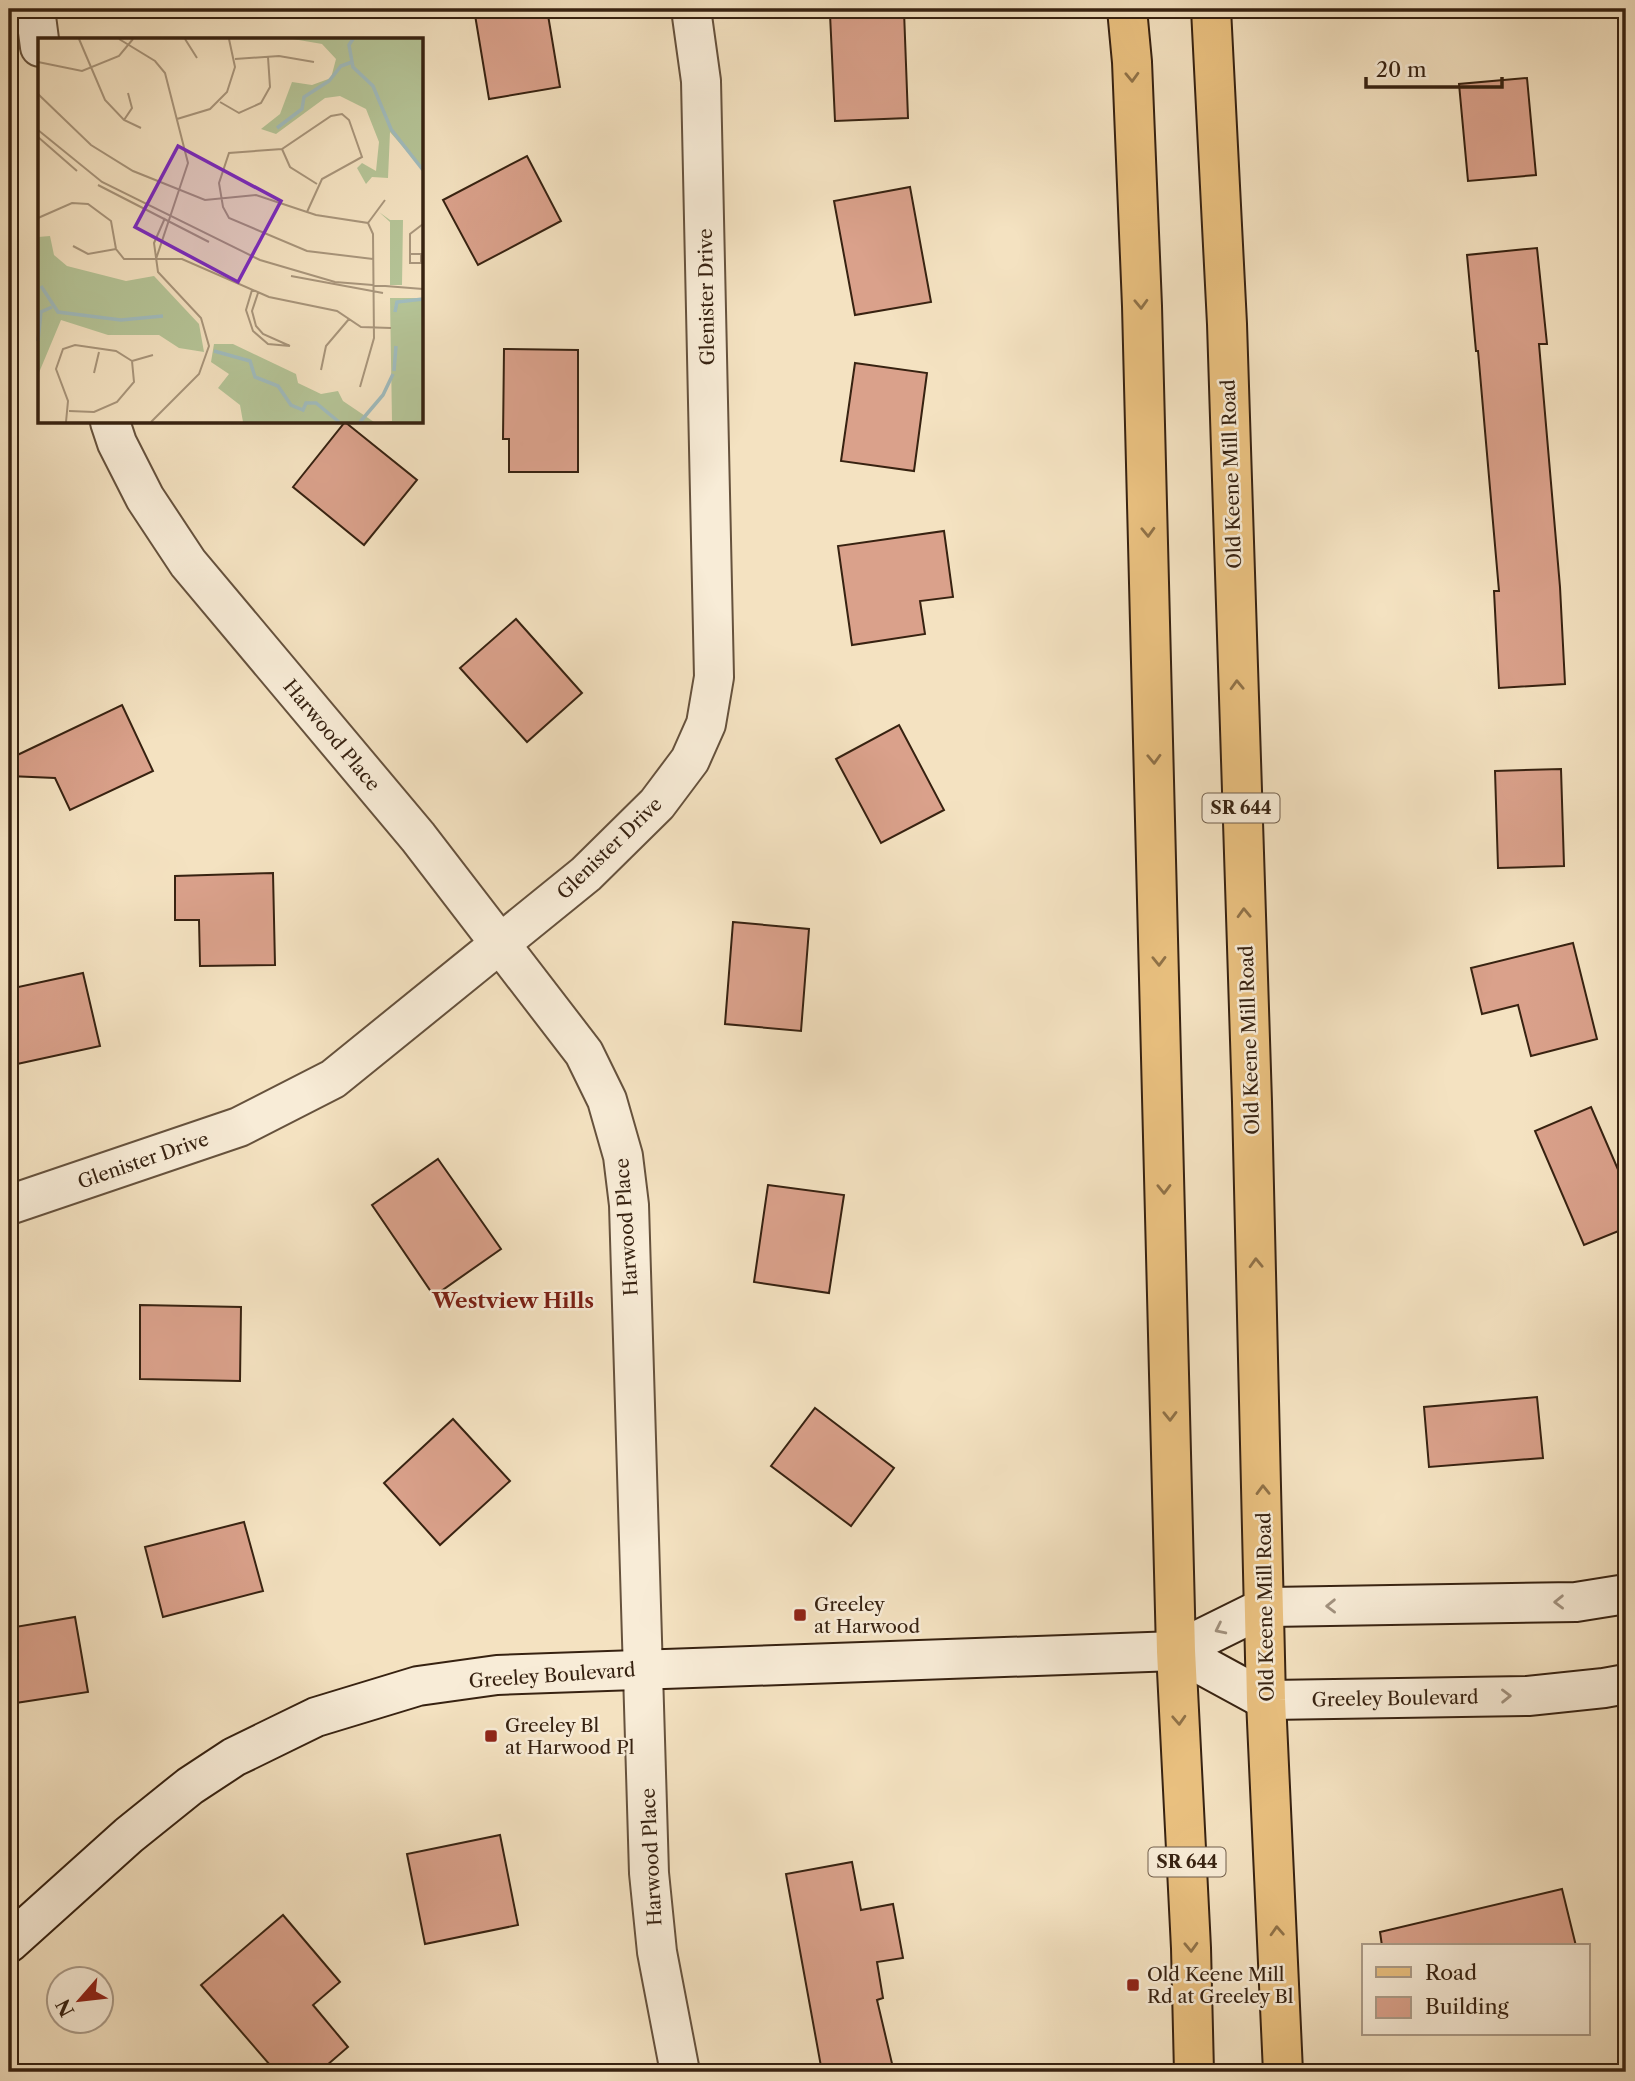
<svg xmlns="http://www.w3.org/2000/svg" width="1635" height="2081" font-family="'Libre Caslon Text',serif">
<rect width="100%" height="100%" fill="#f4e2c1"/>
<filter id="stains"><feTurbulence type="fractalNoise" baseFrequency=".00286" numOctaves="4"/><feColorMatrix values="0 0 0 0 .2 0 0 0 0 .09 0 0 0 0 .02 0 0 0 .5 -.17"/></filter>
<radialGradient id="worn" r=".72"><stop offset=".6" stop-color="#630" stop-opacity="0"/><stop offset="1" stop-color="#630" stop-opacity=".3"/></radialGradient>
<g fill="#daa18b" stroke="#372211" stroke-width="2">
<path d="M 474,9 L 547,9 L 560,87 L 489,99 Z"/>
<path d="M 904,11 L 908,118 L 835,121 L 830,14 Z"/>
<path d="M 1527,78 L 1536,175 L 1468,181 L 1459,84 Z"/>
<path d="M 527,156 L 561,221 L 478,265 L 443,200 Z"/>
<path d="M 910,187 L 931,302 L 855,315 L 834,201 Z"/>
<path d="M 1537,248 L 1547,344 L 1539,344 L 1560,587 L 1565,684 L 1499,688 L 1494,591 L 1499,591 L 1478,351 L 1476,351 L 1467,255 Z"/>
<path d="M 504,349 L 578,350 L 578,472 L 509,472 L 509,439 L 503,439 Z"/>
<path d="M 855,363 L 927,373 L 914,471 L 841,461 Z"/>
<path d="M 345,422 L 417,480 L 364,545 L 293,487 Z"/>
<path d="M 944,531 L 953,597 L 920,601 L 925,634 L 852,645 L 838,546 Z"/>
<path d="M 516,619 L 582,693 L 527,742 L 460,668 Z"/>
<path d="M 122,705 L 153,771 L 70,810 L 55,778 L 9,776 L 9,759 Z"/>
<path d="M 899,725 L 944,810 L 881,843 L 836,759 Z"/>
<path d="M 1561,769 L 1564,866 L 1498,868 L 1495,771 Z"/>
<path d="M 273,873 L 275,965 L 200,966 L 199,920 L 175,920 L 175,876 Z"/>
<path d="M 733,922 L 809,929 L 801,1031 L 725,1024 Z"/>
<path d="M 1573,943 L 1597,1039 L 1531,1056 L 1518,1005 L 1482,1014 L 1471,968 Z"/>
<path d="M 83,973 L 100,1046 L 17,1064 L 9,1026 L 9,989 Z"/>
<path d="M 1591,1107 L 1626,1188 L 1626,1228 L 1584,1245 L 1535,1131 Z"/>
<path d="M 438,1159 L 501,1249 L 434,1296 L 372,1205 Z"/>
<path d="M 768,1185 L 844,1195 L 829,1293 L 754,1282 Z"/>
<path d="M 140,1305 L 241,1307 L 240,1381 L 140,1379 Z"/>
<path d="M 1537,1397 L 1543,1458 L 1429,1467 L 1424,1407 Z"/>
<path d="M 815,1408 L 894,1468 L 851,1526 L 771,1466 Z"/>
<path d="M 453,1419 L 510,1481 L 440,1545 L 384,1483 Z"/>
<path d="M 244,1522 L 263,1591 L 163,1617 L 145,1547 Z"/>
<path d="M 75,1617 L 88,1692 L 9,1704 L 9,1628 Z"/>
<path d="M 500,1835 L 518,1925 L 425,1944 L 407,1854 Z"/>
<path d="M 852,1862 L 861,1910 L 893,1904 L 903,1958 L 877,1962 L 883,1998 L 877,2000 L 894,2072 L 822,2072 L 786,1874 Z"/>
<path d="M 1562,1889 L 1576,1946 L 1382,1946 L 1380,1932 Z"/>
<path d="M 283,1915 L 340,1982 L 313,2005 L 348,2047 L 319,2072 L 276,2072 L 201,1985 Z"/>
</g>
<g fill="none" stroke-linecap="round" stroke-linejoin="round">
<g stroke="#66523d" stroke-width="42">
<g id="street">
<path d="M 35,9 L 40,47"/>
<path d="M 110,422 L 117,443 L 145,498 L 188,563 L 418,837 L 584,1053 L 607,1100 L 623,1156 L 629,1205 L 649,1873 L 657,1952 L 680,2072"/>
<path d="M 9,1205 L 239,1127 L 333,1079 L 586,874 L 657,804 L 690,760 L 706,724 L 714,677 L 701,81 L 691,9"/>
</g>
</g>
<g stroke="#372211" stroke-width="42">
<g id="secondary">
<path d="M 1176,1651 L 1266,1700 L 1528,1696 L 1604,1688 L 1626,1684"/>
<path d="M 9,1943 L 129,1835 L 190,1786 L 234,1757 L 316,1717 L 418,1686 L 497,1675 L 1176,1651 L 1265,1607 L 1576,1602 L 1626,1594"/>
</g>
</g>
<g stroke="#372211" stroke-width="42">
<g id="primary">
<path d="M 1127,9 L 1132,62 L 1142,306 L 1176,1651 L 1191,1948 L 1194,2072"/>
<path d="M 1211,9 L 1227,324 L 1252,1102 L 1266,1700 L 1283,2072"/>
</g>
</g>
<use href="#street" stroke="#f8ecd7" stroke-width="38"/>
<use href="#secondary" stroke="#f8ecd7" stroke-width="38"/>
<use href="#primary" stroke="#eac180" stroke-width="38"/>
</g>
<defs><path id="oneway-chevron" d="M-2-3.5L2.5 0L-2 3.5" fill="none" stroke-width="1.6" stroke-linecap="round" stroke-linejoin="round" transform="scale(1.75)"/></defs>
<g stroke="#907248">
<use href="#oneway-chevron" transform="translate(1132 77) rotate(88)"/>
<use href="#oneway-chevron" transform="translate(1141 304) rotate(88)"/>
<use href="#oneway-chevron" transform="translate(1148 532) rotate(88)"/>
<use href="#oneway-chevron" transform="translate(1237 685) rotate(-92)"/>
<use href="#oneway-chevron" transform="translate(1154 759) rotate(88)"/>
<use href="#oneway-chevron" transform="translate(1244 913) rotate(-92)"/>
<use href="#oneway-chevron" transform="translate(1159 961) rotate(89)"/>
<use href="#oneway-chevron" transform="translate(1164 1189) rotate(89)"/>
<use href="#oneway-chevron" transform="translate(1256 1263) rotate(-92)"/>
<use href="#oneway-chevron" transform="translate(1170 1416) rotate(89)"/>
<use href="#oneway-chevron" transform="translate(1263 1490) rotate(-91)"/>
<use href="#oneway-chevron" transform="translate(1179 1720) rotate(87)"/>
<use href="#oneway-chevron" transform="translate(1277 1931) rotate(-93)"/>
<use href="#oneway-chevron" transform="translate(1191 1947) rotate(88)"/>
</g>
<g stroke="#a1917e">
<use href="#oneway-chevron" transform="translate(1559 1602) rotate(179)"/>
<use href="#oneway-chevron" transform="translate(1331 1606) rotate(179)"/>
<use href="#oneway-chevron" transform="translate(1220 1629) rotate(154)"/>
<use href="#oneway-chevron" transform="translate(1506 1696) rotate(-1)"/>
</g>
<g fill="#8f2418" stroke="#f8ecd7" stroke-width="2.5">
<rect x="793" y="1608" width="14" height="14" rx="3.5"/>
<rect x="484" y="1729" width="14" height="14" rx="3.5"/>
<rect x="1126" y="1978" width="14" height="14" rx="3.5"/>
</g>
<g text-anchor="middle" stroke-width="5" stroke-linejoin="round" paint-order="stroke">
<g fill="#f8ecd7" stroke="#715f4c" stroke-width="2">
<rect x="1202.5" y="793.5" width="77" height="29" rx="5"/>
<rect x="1148.5" y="1847.5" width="77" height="29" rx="5"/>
</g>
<g font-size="18" font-weight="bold" fill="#372211">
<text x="1241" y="814">SR 644</text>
<text x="1187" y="1868">SR 644</text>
</g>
<g font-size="19" fill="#372211" stroke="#f8ecd7">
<text transform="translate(706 297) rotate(-91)" y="7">Glenister Drive</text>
<text transform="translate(1231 474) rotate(-92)" y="7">Old Keene Mill Road</text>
<text transform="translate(332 735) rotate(50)" y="7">Harwood Place</text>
<text transform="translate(609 848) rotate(-44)" y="7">Glenister Drive</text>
<text transform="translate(1249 1040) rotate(-92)" y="7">Old Keene Mill Road</text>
<text transform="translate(143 1160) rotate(-19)" y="7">Glenister Drive</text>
<text transform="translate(626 1227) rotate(-94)" y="7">Harwood Place</text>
<text transform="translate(1265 1607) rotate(-91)" y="7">Old Keene Mill Road</text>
<text transform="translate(552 1675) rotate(-4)" y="7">Greeley Boulevard</text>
<text transform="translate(1395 1698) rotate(-1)" y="7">Greeley Boulevard</text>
<text transform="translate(651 1857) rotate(-93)" y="7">Harwood Place</text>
</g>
<g font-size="19" fill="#372211" stroke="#f8ecd7" text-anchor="start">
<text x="814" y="1611">Greeley<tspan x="814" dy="22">at Harwood</tspan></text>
<text x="505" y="1732">Greeley Bl<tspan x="505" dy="22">at Harwood Pl</tspan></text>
<text x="1147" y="1981">Old Keene Mill<tspan x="1147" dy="22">Rd at Greeley Bl</tspan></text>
</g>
<g font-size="21" font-weight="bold" fill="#7a1f14" stroke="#f8ecd7">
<text x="513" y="1308">Westview Hills</text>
</g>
</g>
<g transform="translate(38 38)">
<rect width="385" height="385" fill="#f4e2c1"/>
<path d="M 255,1 L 385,1 L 385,132 L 352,94 L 350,140 L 334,139 L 328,146 L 319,130 L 324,125 L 338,133 L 341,104 L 328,71 L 302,58 L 287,60 L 238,96 L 223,91 L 242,76 L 254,44 L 274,47 L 293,40 L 298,21 L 284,6 ZM 341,174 L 352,182 L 365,182 L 364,247 L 352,247 L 352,184 ZM 12,198 L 16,217 L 29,228 L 88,243 L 116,238 L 161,286 L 166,314 L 141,310 L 121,297 L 70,297 L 23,282 L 0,337 L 0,199 ZM 352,260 L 385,260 L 385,384 L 346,384 L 354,383 ZM 176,306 L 195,306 L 258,336 L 260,345 L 283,356 L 300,353 L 305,363 L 336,384 L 205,384 L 202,367 L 180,350 L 191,336 L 173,324 Z" fill="#b5c497"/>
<path fill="none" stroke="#a0bbbd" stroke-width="3.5" d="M 315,1 L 311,7 L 315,29 L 335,48 L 353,91 L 385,132M 239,90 L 264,71 L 266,59 L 291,43 L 303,28 L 314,24M 3,248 L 20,274 L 83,282 L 125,278M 357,274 L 359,264 L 385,261M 0,303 L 3,274 L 14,269M 176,313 L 212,323 L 217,339 L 240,348 L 253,367 L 265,372 L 268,365 L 278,365 L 301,384M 356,333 L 358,308M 322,384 L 345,357 L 355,336"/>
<path fill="none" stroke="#a8957b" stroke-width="2" d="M 41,1 L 67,62 L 86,82 L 103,90M 81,1 L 117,23 L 127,35 L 150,125 L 118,221M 147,1 L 159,20M 197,21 L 241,18 L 276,24M 0,24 L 44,33 L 81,18 L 95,1M 0,56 L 53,107 L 95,133 L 167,162 L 218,157 L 278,177 L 330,185 L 335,196 L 336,300 L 322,349M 182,64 L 201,75 L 223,65 L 232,49 L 230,19M 139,81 L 172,71 L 189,54 L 197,29 L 191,1M 86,82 L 94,70 L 90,55M 0,92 L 64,144 L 222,222 L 297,244 L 385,251M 0,99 L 39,133M 244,111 L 252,129 L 279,146M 60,147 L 171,204M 269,174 L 284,141 L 324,119 L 311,82 L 304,76 L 293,78 L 244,111 L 191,115 L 181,145 L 185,169 L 191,180 L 269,213 L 335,221M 0,180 L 34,165 L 50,166 L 73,183 L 78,211 L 86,221 L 144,221 L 231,259 L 299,273 L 323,289 L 353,290M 330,185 L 347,162M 35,208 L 50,216 L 78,211M 372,216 L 383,216 L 383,225 L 372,225 L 372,196 L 385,186M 253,238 L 345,255M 214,252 L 208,272 L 215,293 L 230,306 L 252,308M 220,255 L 214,273 L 218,288 L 225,296 L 252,308M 94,323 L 115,317M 283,332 L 288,308 L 311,281M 56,335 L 61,314M 31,373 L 56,374 L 79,364 L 96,344 L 94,323M 28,384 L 30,363 L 18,331 L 25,311 L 37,307 L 78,313 L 94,323M 113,384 L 161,336 L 171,308 L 163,280 L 120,234 L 116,205 L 127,180"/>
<path fill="#7b2cbf" fill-opacity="0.15" stroke="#7b2cbf" stroke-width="3.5" d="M 140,108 L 243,163 L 200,244 L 97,189 Z"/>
<rect width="385" height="385" fill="none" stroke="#372211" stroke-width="3.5"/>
</g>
<rect width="1635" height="2081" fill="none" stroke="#f4e2c1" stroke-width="35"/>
<rect x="10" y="10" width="1614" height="2060" fill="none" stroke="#372211" stroke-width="3.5"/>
<rect x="18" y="18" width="1600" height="2046" fill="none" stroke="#372211" stroke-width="2"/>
<rect x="1362" y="1944" width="228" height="91" fill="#f8ecd7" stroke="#ab9b88" stroke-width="2"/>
<rect x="1376" y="1967" width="35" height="10" fill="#eac180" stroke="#ab9b88" stroke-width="2"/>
<text x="1425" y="1980" font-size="21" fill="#372211">Road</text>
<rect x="1376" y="1997" width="35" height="21" fill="#daa18b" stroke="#ab9b88" stroke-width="2"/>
<text x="1425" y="2014" font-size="21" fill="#372211">Building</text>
<g transform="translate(80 2000) rotate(242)"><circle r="33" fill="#f8ecd7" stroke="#ab9b88" stroke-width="2"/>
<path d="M0-5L12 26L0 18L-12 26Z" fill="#8f2418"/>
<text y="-10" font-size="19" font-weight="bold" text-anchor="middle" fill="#372211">N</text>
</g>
<path d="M1366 77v10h136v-10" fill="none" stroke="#372211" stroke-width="3.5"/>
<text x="1376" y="77" font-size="21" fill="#372211" stroke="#f8ecd7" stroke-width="5" paint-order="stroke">20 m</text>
<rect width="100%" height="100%" filter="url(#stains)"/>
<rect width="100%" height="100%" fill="url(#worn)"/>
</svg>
